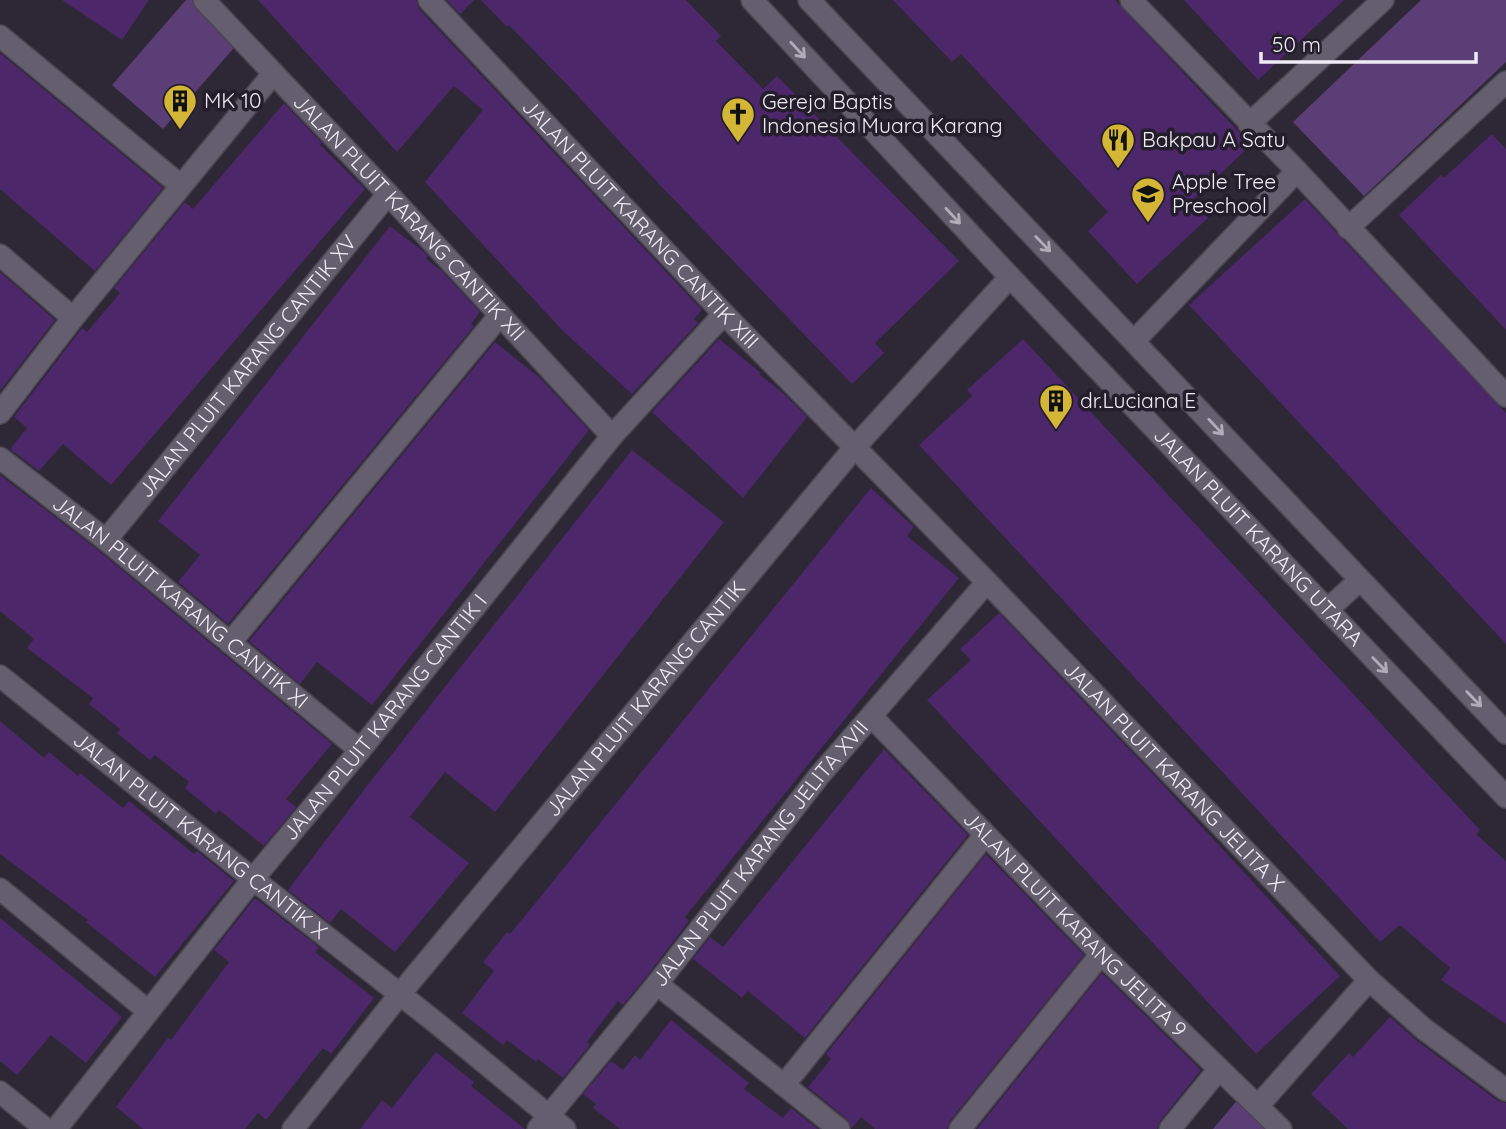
<svg xmlns="http://www.w3.org/2000/svg" width="1506" height="1129" font-family="Quicksand,sans-serif">
<rect width="100%" height="100%" fill="#2e2735"/>
<g fill="#5c3e77">
<path d="M 186,0 L 192,0 L 240,41 L 163,129 L 112,85 Z"/>
<path d="M 1421,0 L 1506,0 L 1506,62 L 1364,196 L 1293,122 Z"/>
<path d="M 1239,1098 L 1277,1129 L 1213,1129 Z"/>
</g>
<g fill="#4c276a">
<path d="M 62,0 L 149,0 L 122,40 Z"/>
<path d="M 258,0 L 416,0 L 419,9 L 702,310 L 694,319 L 698,323 L 632,394 L 562,330 L 425,182 L 483,110 L 454,86 L 397,152 Z"/>
<path d="M 447,0 L 474,0 L 460,14 Z"/>
<path d="M 481,0 L 686,0 L 721,36 L 716,41 L 763,89 L 777,76 L 959,261 L 875,343 L 884,353 L 852,384 L 658,183 L 575,93 L 509,25 L 507,27 Z"/>
<path d="M 893,0 L 1115,0 L 1251,145 L 1192,200 L 1208,218 L 1137,284 L 1088,231 L 1108,212 L 961,54 L 952,62 Z"/>
<path d="M 1184,0 L 1344,0 L 1258,80 Z"/>
<path d="M 0,53 L 163,188 L 95,271 L 0,189 Z"/>
<path d="M 284,103 L 322,143 L 320,145 L 365,189 L 111,485 L 63,444 L 39,471 L 10,449 L 27,428 L 14,417 L 82,328 L 87,332 L 120,293 L 114,288 L 185,202 L 193,209 Z"/>
<path d="M 1492,134 L 1506,149 L 1506,330 L 1399,215 L 1441,175 L 1444,178 Z"/>
<path d="M 1305,199 L 1506,413 L 1506,644 L 1189,305 Z"/>
<path d="M 390,226 L 424,252 L 428,256 L 426,259 L 442,271 L 480,312 L 471,324 L 474,326 L 228,624 L 178,582 L 200,555 L 158,521 Z"/>
<path d="M 0,272 L 55,320 L 0,391 Z"/>
<path d="M 719,339 L 761,373 L 759,374 L 783,393 L 807,417 L 743,498 L 652,412 Z"/>
<path d="M 1023,339 L 1480,830 L 1476,834 L 1506,861 L 1506,1024 L 1441,980 L 1450,968 L 1400,925 L 1380,942 L 919,445 L 972,396 L 967,390 Z"/>
<path d="M 495,342 L 540,378 L 589,430 L 372,705 L 317,662 L 300,684 L 249,641 Z"/>
<path d="M 632,450 L 724,522 L 495,812 L 445,772 L 410,817 L 469,863 L 395,952 L 341,909 L 330,923 L 288,890 L 370,782 Z"/>
<path d="M 0,475 L 98,550 L 332,744 L 286,799 L 296,807 L 264,846 L 219,810 L 216,814 L 185,788 L 189,782 L 155,755 L 150,760 L 117,733 L 120,729 L 89,704 L 93,698 L 27,648 L 34,639 L 0,611 Z"/>
<path d="M 871,488 L 914,527 L 907,536 L 959,578 L 685,917 L 689,921 L 647,976 L 623,1005 L 618,1001 L 587,1042 L 590,1045 L 563,1078 L 538,1059 L 536,1062 L 507,1040 L 503,1045 L 462,1013 L 494,971 L 483,962 L 507,932 L 510,934 L 542,895 Z"/>
<path d="M 999,613 L 1151,772 L 1340,976 L 1256,1054 L 927,700 L 971,660 L 960,649 Z"/>
<path d="M 0,721 L 44,758 L 49,752 L 78,776 L 80,773 L 123,808 L 129,801 L 194,854 L 197,851 L 234,881 L 155,977 L 86,922 L 88,920 L 0,854 Z"/>
<path d="M 884,749 L 968,835 L 805,1038 L 748,991 L 742,998 L 693,959 L 710,937 L 723,947 Z"/>
<path d="M 986,854 L 1084,955 L 950,1121 L 947,1129 L 875,1129 L 861,1117 L 852,1128 L 847,1119 L 808,1087 L 831,1059 L 826,1054 Z"/>
<path d="M 255,898 L 314,943 L 319,948 L 315,952 L 374,998 L 331,1054 L 323,1048 L 266,1120 L 258,1113 L 245,1129 L 143,1129 L 116,1107 L 168,1038 L 171,1040 L 229,962 L 214,950 Z"/>
<path d="M 0,918 L 122,1017 L 86,1063 L 51,1035 L 17,1075 L 0,1061 Z"/>
<path d="M 1102,973 L 1201,1070 L 1160,1121 L 1157,1129 L 977,1129 Z"/>
<path d="M 1390,1017 L 1416,1040 L 1498,1101 L 1506,1103 L 1506,1129 L 1348,1129 L 1311,1094 L 1349,1053 L 1353,1057 Z"/>
<path d="M 671,1020 L 749,1083 L 744,1089 L 783,1118 L 791,1108 L 818,1129 L 620,1129 L 593,1108 L 596,1104 L 583,1094 L 611,1061 L 623,1070 L 635,1055 L 640,1060 Z"/>
<path d="M 436,1052 L 474,1082 L 471,1086 L 525,1129 L 360,1129 L 382,1100 L 392,1108 Z"/>
</g>
<g fill="none" stroke-linecap="round" stroke-linejoin="round">
<g stroke="#4a4550" stroke-width="24">
<g id="minor">
<path id="s1" d="M 204,0 L 388,194 L 612,436"/>
<path id="s2" d="M 429,0 L 724,314 L 987,582 L 1369,980 L 1424,1029 L 1506,1090"/>
<path id="s3" d="M 752,0 L 1010,277 L 1506,797"/>
<path d="M 809,0 L 1506,733"/>
<path d="M 1131,0 L 1297,171 L 1506,396"/>
<path d="M 0,36 L 180,185"/>
<path d="M 1249,124 L 1383,0"/>
<path d="M 1348,228 L 1506,82"/>
<path d="M 0,255 L 73,318"/>
<path d="M 1135,340 L 1297,171"/>
<path d="M 0,413 L 73,318 L 273,74"/>
<path id="s4" d="M 0,458 L 106,540 L 360,750"/>
<path id="s5" d="M 106,540 L 388,194"/>
<path d="M 1327,610 L 1360,580"/>
<path d="M 230,643 L 500,315"/>
<path id="s6" d="M 0,676 L 253,879 L 434,1021 L 565,1129"/>
<path id="s7" d="M 872,717 L 1101,954 L 1281,1129"/>
<path d="M 0,889 L 148,1011"/>
<path d="M 657,984 L 839,1129"/>
<path d="M 784,1085 L 985,835"/>
<path d="M 0,1092 L 46,1129"/>
<path d="M 1258,1106 L 1369,980"/>
<path id="s8" d="M 56,1129 L 253,879 L 360,750 L 612,436 L 724,314"/>
<path id="s9" d="M 293,1129 L 400,994 L 855,447 L 1010,277"/>
<path id="s10" d="M 538,1129 L 657,984 L 819,776 L 987,582"/>
<path d="M 960,1129 L 1101,954"/>
<path d="M 1170,1129 L 1219,1069"/>
</g>
</g>
<use href="#minor" stroke="#655e6e" stroke-width="21"/>
</g>
<defs><path id="oneway-shaft" d="M-6 0H5M1.5-3L5.5 0L1.5 3" fill="none" stroke-width="1.6" stroke-linecap="round" stroke-linejoin="round" transform="scale(1.75)"/></defs>
<g stroke="#b1acb8">
<use href="#oneway-shaft" transform="translate(798 50) rotate(47)"/>
<use href="#oneway-shaft" transform="translate(953 216) rotate(47)"/>
<use href="#oneway-shaft" transform="translate(1043 244) rotate(46)"/>
<use href="#oneway-shaft" transform="translate(1216 427) rotate(47)"/>
<use href="#oneway-shaft" transform="translate(1380 665) rotate(46)"/>
<use href="#oneway-shaft" transform="translate(1474 699) rotate(46)"/>
</g>
<defs>
<g id="building-pin" transform="scale(1.75)"><path d="M0 17L-7.5 6A9.5 9.5 0 1 1 7.5 6Z" fill="#d3b635" stroke="#241d2b"/><path d="M-4-6H4V6H1V3H-1V6H-4ZM-2.5-4.3h1.7v1.8h-1.7ZM.8-4.3h1.7v1.8H.8ZM-2.5-1h1.7V.8h-1.7ZM.8-1h1.7V.8H.8Z" fill="#111"/></g>
<g id="church-pin" transform="scale(1.75)"><path d="M0 17L-7.5 6A9.5 9.5 0 1 1 7.5 6Z" fill="#d3b635" stroke="#241d2b"/><path d="M-1.2-6h2.4v3.5h3.3v2.4h-3.3V6h-2.4V-.1h-3.3v-2.4h3.3Z" fill="#111"/></g>
<g id="restaurant-pin" transform="scale(1.75)"><path d="M0 17L-7.5 6A9.5 9.5 0 1 1 7.5 6Z" fill="#d3b635" stroke="#241d2b"/><path d="M-5-6h1v4h1v-4h1v4h1v-4h1v5L-1.5 .5V6h-2V.5L-5-1ZM5-6V6H3V1.5H1.5Q1.5-4 5-6Z" fill="#111"/></g>
<g id="school-pin" transform="scale(1.75)"><path d="M0 17L-7.5 6A9.5 9.5 0 1 1 7.5 6Z" fill="#d3b635" stroke="#241d2b"/><path d="M0-5L7-2L0 1L-7-2ZM-4 1L0 2.5L4 1V4Q0 6-4 4Z" fill="#111"/></g>
</defs>
<g fill-rule="evenodd">
<use href="#building-pin" x="180" y="101"/>
<use href="#church-pin" x="738" y="114"/>
<use href="#restaurant-pin" x="1118" y="140"/>
<use href="#school-pin" x="1148" y="194"/>
<use href="#building-pin" x="1056" y="401"/>
</g>
<g text-anchor="middle" stroke-width="7" stroke-linejoin="round" paint-order="stroke">
<g font-size="21" fill="#f0ecf5" stroke="#241d2b" text-anchor="start">
<text x="204" y="108">MK 10</text>
<text x="762" y="109">Gereja Baptis<tspan x="762" dy="24">Indonesia Muara Karang</tspan></text>
<text x="1142" y="147">Bakpau A Satu</text>
<text x="1172" y="189">Apple Tree<tspan x="1172" dy="24">Preschool</tspan></text>
<text x="1080" y="408">dr.Luciana E</text>
</g>
<g font-size="21" fill="#f0ecf5" stroke="#241d2b">
<text dy="7" stroke="none"><textPath href="#s1" startOffset="299">JALAN PLUIT KARANG CANTIK XII</textPath></text>
<text dy="7" stroke="none"><textPath href="#s2" startOffset="308">JALAN PLUIT KARANG CANTIK XIII</textPath></text>
<text dy="7" stroke="none"><textPath href="#s5" startOffset="224">JALAN PLUIT KARANG CANTIK XV</textPath></text>
<text dy="7" stroke="none"><textPath href="#s3" startOffset="738">JALAN PLUIT KARANG UTARA</textPath></text>
<text dy="7" stroke="none"><textPath href="#s4" startOffset="231">JALAN PLUIT KARANG CANTIK XI</textPath></text>
<text dy="7" stroke="none"><textPath href="#s9" startOffset="556">JALAN PLUIT KARANG CANTIK</textPath></text>
<text dy="7" stroke="none"><textPath href="#s8" startOffset="527">JALAN PLUIT KARANG CANTIK I</textPath></text>
<text dy="7" stroke="none"><textPath href="#s2" startOffset="1076">JALAN PLUIT KARANG JELITA X</textPath></text>
<text dy="7" stroke="none"><textPath href="#s6" startOffset="256">JALAN PLUIT KARANG CANTIK X</textPath></text>
<text dy="7" stroke="none"><textPath href="#s10" startOffset="354">JALAN PLUIT KARANG JELITA XVII</textPath></text>
<text dy="7" stroke="none"><textPath href="#s7" startOffset="290">JALAN PLUIT KARANG JELITA 9</textPath></text>
</g>
</g>
<path d="M1261 52v10h215v-10" fill="none" stroke="#f0ecf5" stroke-width="3.5"/>
<text x="1272" y="52" font-size="21" fill="#f0ecf5" stroke="#241d2b" stroke-width="5" paint-order="stroke">50 m</text>
</svg>
